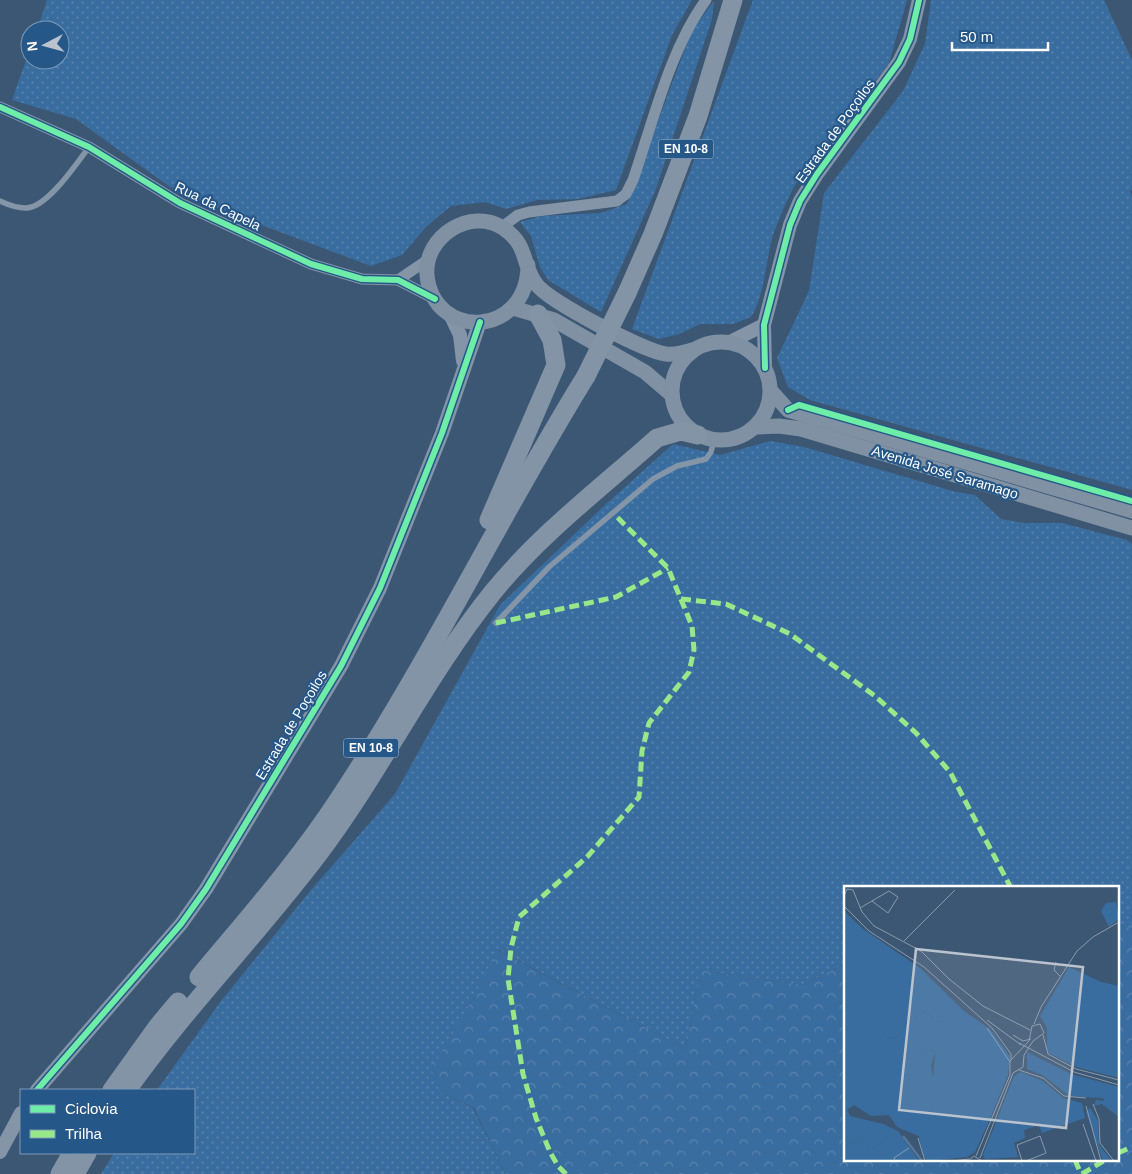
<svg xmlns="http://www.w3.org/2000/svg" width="1132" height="1174" font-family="Helvetica,sans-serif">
<defs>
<pattern id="grass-dots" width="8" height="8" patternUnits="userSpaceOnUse" patternTransform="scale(1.25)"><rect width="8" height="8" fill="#3a6d9f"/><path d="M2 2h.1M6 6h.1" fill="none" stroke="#5883ad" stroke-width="1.8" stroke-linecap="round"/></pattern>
<pattern id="forest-crowns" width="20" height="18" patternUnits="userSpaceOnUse" patternTransform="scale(1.25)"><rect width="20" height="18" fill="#3a6d9f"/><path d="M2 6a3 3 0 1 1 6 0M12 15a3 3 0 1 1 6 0" fill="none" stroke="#5883ad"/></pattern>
</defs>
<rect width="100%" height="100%" fill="#3c5773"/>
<g fill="url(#grass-dots)">
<path d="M 47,0 L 692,0 L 672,35 L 616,190 L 578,199 L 537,200 L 506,209 L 485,202 L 451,206 L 426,227 L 402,255 L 371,266 L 245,219 L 170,187 L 76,119 L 12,100 L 30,49 L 30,60 L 60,60 L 60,30 L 37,30 Z"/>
<path d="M 753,0 L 907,0 L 889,63 L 795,185 C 786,202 779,218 773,235 C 765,262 766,292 751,317 L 733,324 L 700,324 L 679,334 L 659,339 L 632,329 Z"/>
<path d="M 931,0 L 1104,0 L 1132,60 L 1132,190 L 1130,191 L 1132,196 L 1132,490 L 810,400 L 788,387 L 777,358 L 809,291 L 824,193 L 903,91 L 925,44 Z"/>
<path d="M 714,1 L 712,19 L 656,189 L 601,312 L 548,280 L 540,267 L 531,236 L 520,222 L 542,216 L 601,213 L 627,204 L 692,30 Z"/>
<path d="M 770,441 L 804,447 L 956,492 L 975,495 L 1001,519 L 1024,523 L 1062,523 L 1127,540 L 1132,544 L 1132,930 L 1118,928 L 1118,888 L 846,888 L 846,963 L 803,985 L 700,970 L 686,1049 L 498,950 L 467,1010 L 440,1092 L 473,1108 L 506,1174 L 101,1174 L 114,1153 L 194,1153 L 194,1090 L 157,1090 L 221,1001 L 311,890 L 395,794 L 500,605 L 605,505 L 673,444 L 720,455 Z"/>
</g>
<path fill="url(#forest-crowns)" d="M 1118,924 L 1132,925 L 1132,1174 L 506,1174 L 474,1108 L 440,1092 L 431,1069 L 467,1010 L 497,950 L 686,1049 L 700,970 L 803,985 L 846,963 L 846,1160 L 1118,1160 Z"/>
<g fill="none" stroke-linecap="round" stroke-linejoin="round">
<g stroke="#8395a7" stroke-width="5.5">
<path d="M 0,201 C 8,205 17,208 26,208 C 47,208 77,163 89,147"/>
<path d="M 496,623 L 549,567 L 653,479 L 677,466 L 706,459 L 711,452 L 714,440"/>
</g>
<g stroke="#8395a7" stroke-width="11">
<path d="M 0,107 L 89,147 L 180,203 L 311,264 L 362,279 L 398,280 L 435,299"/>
<path d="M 502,227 L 518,215 L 529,212 L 617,201 L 626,194 L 633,180 C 653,122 670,49 706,0"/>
<path d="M 398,280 L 429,259"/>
</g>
<g stroke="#8395a7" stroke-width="14">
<path d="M 450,314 L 460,335 L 463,361"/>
<path d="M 730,342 L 764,325"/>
<path d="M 765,368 L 764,325 L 790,225 L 800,201 L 817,174 L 899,62 L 910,39 L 919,0"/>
<path d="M 37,1090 L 181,924 L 206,889 L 341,666 L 380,588 L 442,433 L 480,322"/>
<path d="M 0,1152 L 21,1113"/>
</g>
<g stroke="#7f91a3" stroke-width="15">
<path d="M 528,265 C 527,339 433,340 427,275 C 424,236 471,207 503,228 C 530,246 521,266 537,285 C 550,302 644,351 666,354 C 676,355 686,352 695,349"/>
<path d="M 513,308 L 554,320 L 645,372 L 672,395"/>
<circle cx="721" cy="391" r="49"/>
<path d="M 771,391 L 788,410 L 1132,511"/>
<path d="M 756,427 L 779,426 L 801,429 L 1132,528"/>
</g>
<g stroke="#8294a6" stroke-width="19">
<path d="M 627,293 L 653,234 L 698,116 L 733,0"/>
<path d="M 489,520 L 556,365 L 552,340 L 538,314"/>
<path d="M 199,977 C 247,919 298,862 339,799 C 429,663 500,515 586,376"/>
<path d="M 112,1090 L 158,1026 L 178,1002"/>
<path d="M 127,1090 C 186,1007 258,934 319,853 C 382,769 427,674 493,592 C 540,534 602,487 657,438 L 681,431 L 698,435"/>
<path d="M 60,1174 L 72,1153"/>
<path d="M 75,1174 L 87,1153"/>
</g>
<path stroke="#8294a6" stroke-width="19" d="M 586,376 L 627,293"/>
<g stroke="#98e88a" stroke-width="5" stroke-dasharray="10 5" stroke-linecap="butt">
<path d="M 681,599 L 726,604 L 790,634 L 875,696 L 916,733 L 950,772 L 1011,888"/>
<path d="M 496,623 L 616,597 L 668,568"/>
<path d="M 1118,1153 L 1132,1147"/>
<path d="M 1075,1160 L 1081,1174"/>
<path d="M 566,1174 L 558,1166 L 550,1152 L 536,1118 L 523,1074 L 508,979 L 511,948 L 519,917 L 587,857 L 639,797 L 642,751 L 649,723 L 689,672 L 694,650 L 692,626 L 668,568 L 614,514"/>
<path d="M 1082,1174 L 1105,1160"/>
</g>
<g stroke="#265789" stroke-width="9">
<g id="cycleway">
<path d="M 0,107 L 89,147 L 180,203 L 311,264 L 362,279 L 398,280 L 435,299"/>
<path d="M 765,368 L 764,325 L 790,225 L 800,201 L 817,174 L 899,62 L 910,39 L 919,0"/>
<path d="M 788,410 L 799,405 L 1132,501"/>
<path d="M 37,1090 L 181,924 L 206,889 L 341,666 L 380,588 L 442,433 L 480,322"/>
</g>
</g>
<use href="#cycleway" stroke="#6deda7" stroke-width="6"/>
</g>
<g text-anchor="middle" stroke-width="4.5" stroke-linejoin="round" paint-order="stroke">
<g fill="#265789" stroke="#becddc" stroke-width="1">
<rect x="658.5" y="139.5" width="55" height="19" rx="4"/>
<rect x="343.5" y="738.5" width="55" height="19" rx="4"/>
</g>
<g font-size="12" font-weight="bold" fill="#fff">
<text x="686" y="153">EN 10-8</text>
<text x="371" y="752">EN 10-8</text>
</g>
<g font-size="14" fill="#fff" stroke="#265789">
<text transform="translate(835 131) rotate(-54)" y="5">Estrada de Poçoilos</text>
<text transform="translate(218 206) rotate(26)" y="5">Rua da Capela</text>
<text transform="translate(945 472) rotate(17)" y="5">Avenida José Saramago</text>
<text transform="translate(291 725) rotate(-59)" y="5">Estrada de Poçoilos</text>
</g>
</g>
<g transform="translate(844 886)">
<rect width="275" height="275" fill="#3c5773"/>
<path d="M 272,16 L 275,33 L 265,41 L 257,25 L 262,17 ZM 0,25 L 19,43 L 76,82 L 120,125 L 146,143 L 166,170 L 164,189 L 146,233 L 131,266 L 123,271 L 83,275 L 78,268 L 75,250 L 84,254 L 91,166 L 80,163 L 96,137 L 81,126 L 62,137 L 56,149 L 49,152 L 42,150 L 32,128 L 0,96 ZM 225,81 L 257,96 L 275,100 L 275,192 L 232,181 L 203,166 L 203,142 L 196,130 ZM 183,166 L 227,188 L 275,201 L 275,231 L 258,218 L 250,220 L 252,214 L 260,215 L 259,212 L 225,210 L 198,189 L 183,183 ZM 177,186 L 199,195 L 219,212 L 238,217 L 241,232 L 198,247 L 195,239 L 180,244 L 181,252 L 170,257 L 174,271 L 141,273 L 139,269 L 170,190 ZM 246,222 L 254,235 L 255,259 L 268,275 L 259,275 L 242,226 Z" fill="#3a6d9f"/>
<path d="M 0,96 L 13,105 L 25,107 L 42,150 L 49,152 L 56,149 L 62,137 L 81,126 L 97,138 L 80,163 L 91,166 L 87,180 L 93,216 L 84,254 L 53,241 L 45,229 L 27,230 L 10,219 L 3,224 L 6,230 L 39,238 L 54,245 L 27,264 L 18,251 L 0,261 Z" fill="#3a6d9f"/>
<path d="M 54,245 L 75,275 L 0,275 L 0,261 L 18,251 L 27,264 Z" fill="#3a6d9f"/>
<path fill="none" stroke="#557698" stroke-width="2.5" d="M 59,250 L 78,275"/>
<path fill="none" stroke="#8a9aab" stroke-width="1" d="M 0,10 L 3,3 L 9,4 L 18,26 L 30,40 L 77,65 L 105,93 L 139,120 L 186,144M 0,20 L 25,45 L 80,81 L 148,142 L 167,168 L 167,174M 16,22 L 45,5 L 54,11 L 44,27 L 28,15M 60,55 L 111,4M 212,76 L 210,84 L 217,91M 143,134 L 177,159M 190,138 L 197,121 L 233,65 L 249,51 L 275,36M 143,142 L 166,176M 169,149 L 179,155 L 187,153M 199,149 L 204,168 L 232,183 L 275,194M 175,157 L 230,186 L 275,199M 175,184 L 199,192 L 220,210 L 242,212M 249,218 L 255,233 L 256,257 L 270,275M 242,220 L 257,275M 239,238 L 252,275M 74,252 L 81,275M 132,270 L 166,189 L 166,175 L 185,155 L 188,140 L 196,138 L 200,147 L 189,155 L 180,169 L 179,181 L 169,187 L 136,272M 51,275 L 50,272 L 65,262M 108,275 L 125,273M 124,275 L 130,270 L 138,275M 178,275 L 173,259 L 196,250 L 202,267 L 182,275"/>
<path fill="#bbc4ce" fill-opacity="0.15" stroke="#bbc4ce" stroke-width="2.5" d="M 72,63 L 239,81 L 222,242 L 55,224 Z"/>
<rect width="275" height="275" fill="none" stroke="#fff" stroke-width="2.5"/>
</g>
<rect x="20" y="1089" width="175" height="65" fill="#265789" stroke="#7d9ab8"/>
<rect x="30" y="1105" width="25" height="8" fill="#6deda7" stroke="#7d9ab8"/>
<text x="65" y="1114" font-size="15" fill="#ffffff">Ciclovia</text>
<rect x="30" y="1130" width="25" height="8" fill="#98e88a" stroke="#7d9ab8"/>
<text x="65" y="1139" font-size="15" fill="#ffffff">Trilha</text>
<g transform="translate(45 45) rotate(264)"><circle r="24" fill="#265789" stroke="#7d9ab8"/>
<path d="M0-4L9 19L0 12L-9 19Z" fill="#bbc4ce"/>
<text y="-8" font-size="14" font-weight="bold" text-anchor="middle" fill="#ffffff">N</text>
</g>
<path d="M952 42v8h96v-8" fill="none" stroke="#ffffff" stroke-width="2.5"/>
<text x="960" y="42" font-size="15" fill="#ffffff" stroke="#265789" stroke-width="4" paint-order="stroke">50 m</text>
</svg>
